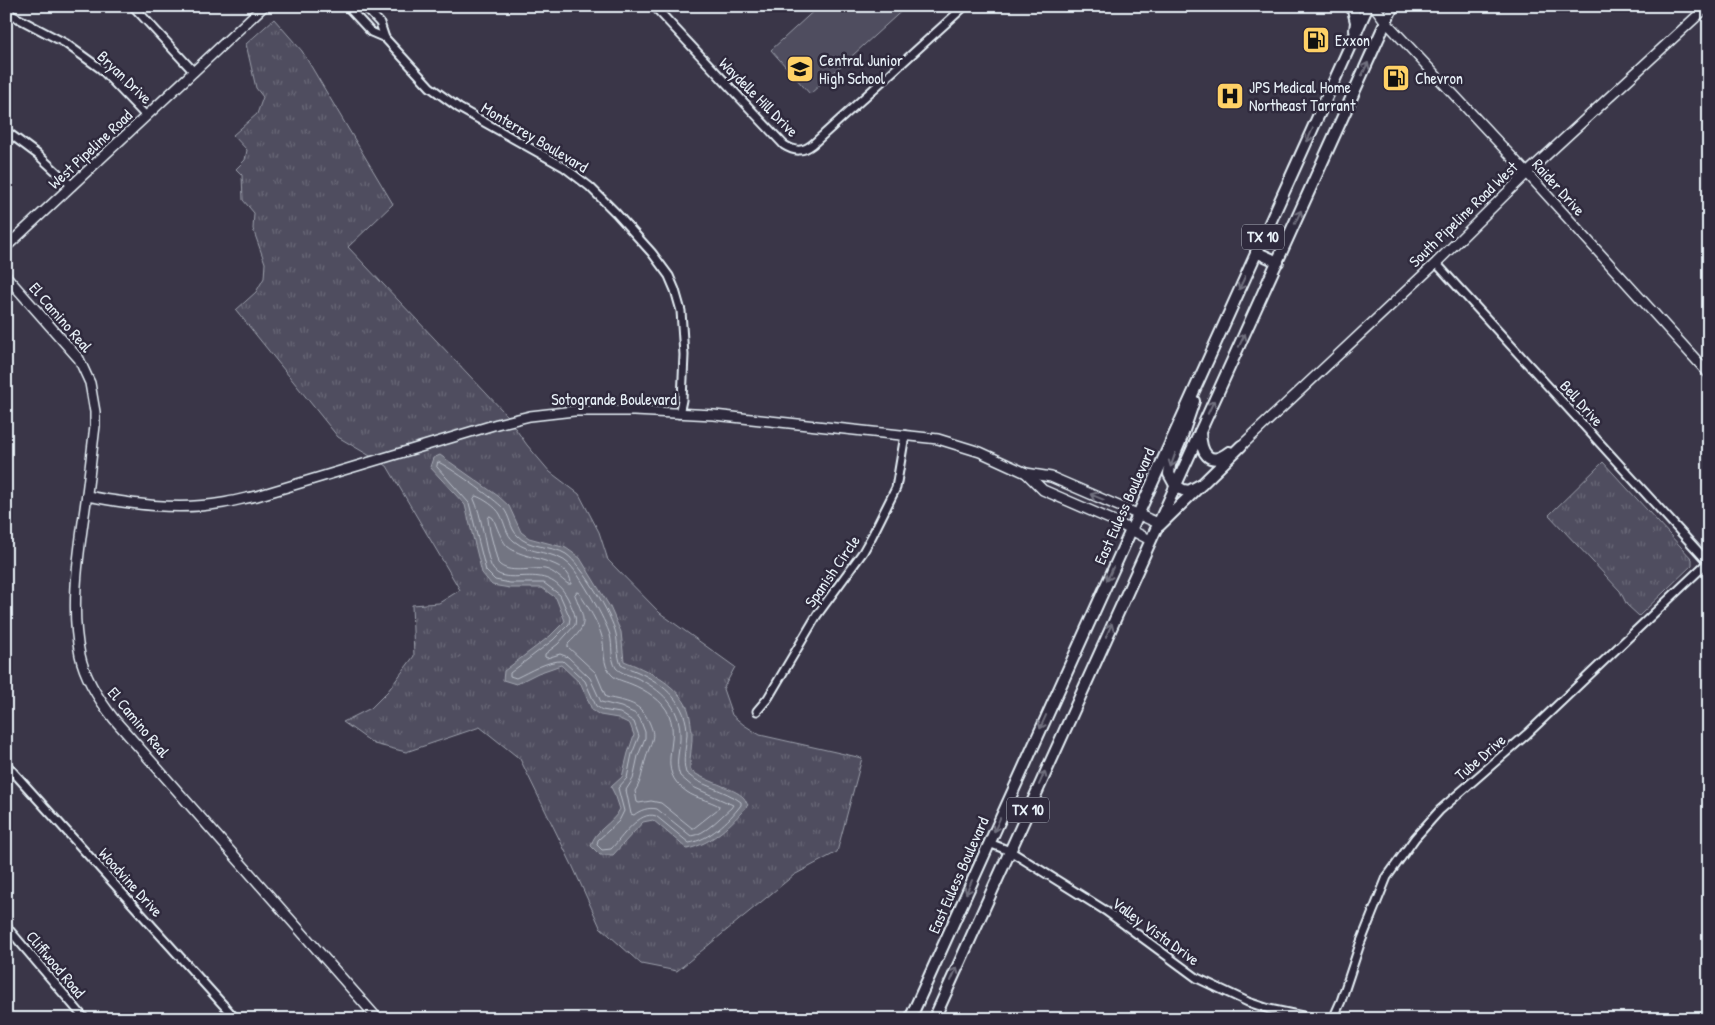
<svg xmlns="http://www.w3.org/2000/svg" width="1715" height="1025" font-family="'Patrick Hand',sans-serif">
<defs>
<pattern id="grass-tufts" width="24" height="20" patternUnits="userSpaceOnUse" patternTransform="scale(1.25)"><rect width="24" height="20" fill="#504e5f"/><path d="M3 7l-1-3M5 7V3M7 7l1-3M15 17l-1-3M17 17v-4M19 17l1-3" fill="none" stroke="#696877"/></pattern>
</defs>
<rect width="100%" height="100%" fill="#3a3648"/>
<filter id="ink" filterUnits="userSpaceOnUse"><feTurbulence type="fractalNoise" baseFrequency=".02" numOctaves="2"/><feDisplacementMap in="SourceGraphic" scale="10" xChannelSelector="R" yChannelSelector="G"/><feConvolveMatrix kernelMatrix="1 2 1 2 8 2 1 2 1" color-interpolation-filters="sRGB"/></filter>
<g filter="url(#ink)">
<g fill="url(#grass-tufts)" stroke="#9ca0ac">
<path d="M 274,19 L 302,51 L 393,204 L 348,247 L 503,411 L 527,445 L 550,472 L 579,494 L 599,532 L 608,560 L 660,613 L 735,667 L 723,689 L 732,715 L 744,725 L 760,735 L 862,758 L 837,852 L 794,875 L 677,971 L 641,964 L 600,927 L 573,867 L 520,759 L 480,727 L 406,752 L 374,744 L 343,722 L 371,708 L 388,691 L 414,656 L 412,605 L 439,603 L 460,590 L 387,466 L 338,437 L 236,310 L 256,292 L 264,278 L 265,263 L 253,229 L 254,213 L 243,200 L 242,175 L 236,169 L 245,160 L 247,150 L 233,135 L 257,114 L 263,97 L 256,88 L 246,44 Z"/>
<path d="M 1603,462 L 1692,559 L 1692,565 L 1639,616 L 1627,605 L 1620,591 L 1549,515 Z"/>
</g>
<path fill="#504e5f" stroke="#9ca0ac" d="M 819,6 L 907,6 L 810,94 L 771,50 Z"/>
<path fill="#737482" stroke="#a2a6b1" d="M 440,455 L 498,496 L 509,506 L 521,532 L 529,538 L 566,548 L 580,558 L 610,607 L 621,632 L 624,661 C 647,670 674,683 686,705 C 690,712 691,724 692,732 C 693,744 689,757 690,770 C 704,781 735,788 744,798 C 745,799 747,804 748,805 C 732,824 712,844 687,849 L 653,820 L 643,822 L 613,855 L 600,855 L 591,846 C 594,830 613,824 620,809 L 616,797 L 611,787 L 622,777 L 628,753 L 634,735 L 630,724 L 618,718 L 600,715 L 592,710 L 581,684 L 561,665 L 538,673 L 516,684 L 503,680 L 504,671 L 550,636 L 565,621 L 556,598 L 542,588 L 510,588 L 492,585 L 482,573 L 465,505 L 430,467 L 433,458 Z"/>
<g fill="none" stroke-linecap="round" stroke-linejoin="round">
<g stroke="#b9bfc9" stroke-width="1">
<path d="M 438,462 C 447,465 496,500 503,508 C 510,516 510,528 517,535 C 529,549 552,545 566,554 C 582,565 612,615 616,634 C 618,644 617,655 621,665 C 626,668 632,669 638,672 C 664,684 688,704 687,735 C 686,748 682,760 686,773 C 702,787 724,789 741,802 L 741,805 C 729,821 709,840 689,843 L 656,816 C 639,810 622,838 611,849 L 602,850 L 597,845 L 598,840 L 619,821 L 624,811 L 618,788 L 627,778 L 632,754 L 639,736 L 634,722 L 620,713 L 602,710 L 596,706 L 585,681 L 563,661 C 548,660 529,672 516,678 L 510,676 L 510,673 L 553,640 L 569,624 L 570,618 L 560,595 L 544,583 L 510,583 L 495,580 L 486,571 L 469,503 L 437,467 Z"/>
<path d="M 476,496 C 484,499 496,507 500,514 C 505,523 506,535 514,541 C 530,555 555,550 570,565 C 580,575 606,621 610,635 C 613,646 610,658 616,668 C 622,674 630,675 637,678 C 661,690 680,706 680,734 C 681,748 674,762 680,776 L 693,787 L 733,805 L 731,808 C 719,818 706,834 691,836 L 657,809 C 649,807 640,810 634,815 L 631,814 L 626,790 L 633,779 L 638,756 L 645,738 L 645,732 L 640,719 L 636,714 L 621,707 L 601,702 L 590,678 L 568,657 L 560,654 L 547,658 L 545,657 L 545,654 L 558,644 L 575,625 C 577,617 573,610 570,603 C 550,556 508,590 493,569 C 490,565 489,559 488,555 C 483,536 482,517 474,499 Z"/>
<path d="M 490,516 L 493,518 C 497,527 500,538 507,546 C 523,561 571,558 571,584 L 568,584 C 561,579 554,571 545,569 C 532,567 508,575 498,563 L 490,532 L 488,519 Z"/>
<path d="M 577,592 L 579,593 C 588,607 598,622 602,637 C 605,649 602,665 611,674 C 616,680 624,681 631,684 C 644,689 664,701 669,715 C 681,744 654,769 687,792 C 697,799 709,800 719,806 L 718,809 L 694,828 L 692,828 L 661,803 L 651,801 L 639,803 L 637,802 L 635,791 C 642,781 642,770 646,758 C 647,752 651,746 652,740 C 654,734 652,729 650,724 C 641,702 627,702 606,697 L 596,673 L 568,647 L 568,644 C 589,624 585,621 575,595 Z"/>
</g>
<g stroke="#e8f1f8" stroke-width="11">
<g id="street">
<path d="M 133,6 L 194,72"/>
<path d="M 347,6 L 371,32 L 385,38 L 430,87 L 459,108 L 564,167 L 590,187 L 616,213 L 652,253 L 669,276 L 675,290 L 681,311 L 684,355 L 682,400 L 679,414"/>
<path d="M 364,6 L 380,23 L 385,38"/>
<path d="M 654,6 L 784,145 C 795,152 803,152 813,144 L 965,6"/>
<path d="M 6,12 L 65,43 L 101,69 L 146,116"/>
<path d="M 6,131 L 37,154 L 72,186"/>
<path d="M 1436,263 L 1708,562"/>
<path d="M 757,711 L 768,698 L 817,615 L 863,552 L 872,536 L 896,488 L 905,435"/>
<path d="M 6,764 L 236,1019"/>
<path d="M 989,843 L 1010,851 L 1106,911 L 1197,978 L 1248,1002 L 1269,1009 L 1317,1019"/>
<path d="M 6,926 L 85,1019"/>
<path d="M 1333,1019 L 1341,1001 L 1360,944 L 1387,877 L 1415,838 L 1440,810 L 1527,734 L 1709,561"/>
</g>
</g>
<g stroke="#e8f1f8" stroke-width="12">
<g id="secondary">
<path d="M 1374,6 L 1386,22 L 1527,173 L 1709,374"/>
<path d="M 6,247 L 264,6"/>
<path d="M 6,276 L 79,359 L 90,383 L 95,412 L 95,426 C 91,458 88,490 83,522 C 77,565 71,612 80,655 C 85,679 99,700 114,719 L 378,1019"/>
<path d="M 1241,446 L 1436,263 L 1527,173 L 1708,6"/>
<path d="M 1026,473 L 1043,490 L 1112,520 L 1150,540"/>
<path d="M 87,496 C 131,504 177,511 223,503 C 234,501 246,498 257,496 L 497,424 L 530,416 L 574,411 L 634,411 L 714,415 L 938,439 L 980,452 L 1026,473 L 1051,477 L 1158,523"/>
</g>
</g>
<g stroke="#e8f1f8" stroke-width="14">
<g id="primary">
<path d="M 1352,6 L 1356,22 L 1355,30"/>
<path d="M 1256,252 L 1278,262"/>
<path d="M 1194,401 L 1180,442 L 1170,465 L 1169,474 L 1175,485 L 1183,490 L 1189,491 L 1202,484"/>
<path d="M 1200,432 C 1201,452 1208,468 1229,452"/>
<path d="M 1159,526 L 1241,446"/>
<path d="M 910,1019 L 1368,6"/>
<path d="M 934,1019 L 1393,6"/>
</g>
</g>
<use href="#street" stroke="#2f2a3d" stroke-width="7"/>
<use href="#secondary" stroke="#2f2a3d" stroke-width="9"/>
<use href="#primary" stroke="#2f2a3d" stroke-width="10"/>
</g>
<defs><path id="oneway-shaft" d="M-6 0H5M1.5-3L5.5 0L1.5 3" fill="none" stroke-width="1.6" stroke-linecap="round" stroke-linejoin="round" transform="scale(1.25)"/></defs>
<g stroke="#70707e">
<use href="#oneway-shaft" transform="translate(1365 69) rotate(-65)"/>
<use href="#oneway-shaft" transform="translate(1310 135) rotate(114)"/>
<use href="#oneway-shaft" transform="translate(1298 217) rotate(-65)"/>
<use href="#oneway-shaft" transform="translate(1242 283) rotate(115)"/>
<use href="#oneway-shaft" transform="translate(1242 340) rotate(-65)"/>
<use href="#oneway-shaft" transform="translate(1211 407) rotate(-65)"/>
<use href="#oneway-shaft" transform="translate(1173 460) rotate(110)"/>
<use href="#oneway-shaft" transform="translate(1097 497) rotate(-157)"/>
<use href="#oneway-shaft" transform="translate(1110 574) rotate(114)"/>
<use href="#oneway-shaft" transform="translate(1109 630) rotate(-66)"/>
<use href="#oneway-shaft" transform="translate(1043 722) rotate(114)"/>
<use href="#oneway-shaft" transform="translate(1042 778) rotate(-66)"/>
<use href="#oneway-shaft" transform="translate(997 825) rotate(114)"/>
<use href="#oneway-shaft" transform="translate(969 887) rotate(114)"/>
<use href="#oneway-shaft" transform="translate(954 974) rotate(-66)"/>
</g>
</g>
<defs>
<g id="fuel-square" transform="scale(1.4375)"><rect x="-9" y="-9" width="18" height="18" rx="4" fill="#ffd166" stroke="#2f2a3d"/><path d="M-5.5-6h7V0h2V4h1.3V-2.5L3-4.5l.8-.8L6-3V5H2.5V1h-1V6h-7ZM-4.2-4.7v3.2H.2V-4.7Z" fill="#111"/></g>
<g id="school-square" transform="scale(1.4375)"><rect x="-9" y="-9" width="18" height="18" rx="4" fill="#ffd166" stroke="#2f2a3d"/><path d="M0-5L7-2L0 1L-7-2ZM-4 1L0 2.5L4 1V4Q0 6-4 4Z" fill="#111"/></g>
<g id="hospital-square" transform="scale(1.4375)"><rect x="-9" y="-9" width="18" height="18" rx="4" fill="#ffd166" stroke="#2f2a3d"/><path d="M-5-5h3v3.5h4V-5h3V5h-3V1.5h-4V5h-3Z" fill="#111"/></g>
</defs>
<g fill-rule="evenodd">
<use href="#fuel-square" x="1316" y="40"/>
<use href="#school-square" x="800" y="69"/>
<use href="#fuel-square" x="1396" y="78"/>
<use href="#hospital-square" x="1230" y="96"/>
</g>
<g text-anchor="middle" stroke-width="5" stroke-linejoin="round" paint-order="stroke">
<g fill="#2f2a3d" stroke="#b0b5c0" stroke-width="1">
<rect x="1242" y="224.5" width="42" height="25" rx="4"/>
<rect x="1007" y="797.5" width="42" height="25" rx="4"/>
</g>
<g font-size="15" font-weight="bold" fill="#e8f1f8">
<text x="1263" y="242">TX 10</text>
<text x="1028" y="815">TX 10</text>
</g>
<g font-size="16" fill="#e8f1f8" stroke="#2f2a3d" text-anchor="start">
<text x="1335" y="46">Exxon</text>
<text x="819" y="66">Central Junior<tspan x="819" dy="18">High School</tspan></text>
<text x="1415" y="84">Chevron</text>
<text x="1249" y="93">JPS Medical Home<tspan x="1249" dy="18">Northeast Tarrant</tspan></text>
</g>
<g font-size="16" fill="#e8f1f8" stroke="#2f2a3d">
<text transform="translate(125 77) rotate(44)" y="6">Bryan Drive</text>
<text transform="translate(759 97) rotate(45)" y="6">Waydelle Hill Drive</text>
<text transform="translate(535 137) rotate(31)" y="6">Monterrey Boulevard</text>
<text transform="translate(90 149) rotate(-43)" y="6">West Pipeline Road</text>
<text transform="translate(1559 187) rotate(48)" y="6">Raider Drive</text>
<text transform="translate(1463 214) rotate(-44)" y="6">South Pipeline Road West</text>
<text transform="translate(61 317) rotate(49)" y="6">El Camino Real</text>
<text x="614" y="405">Sotogrande Boulevard</text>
<text transform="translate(1582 403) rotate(48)" y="6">Bell Drive</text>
<text transform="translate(1124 506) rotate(-66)" y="6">East Euless Boulevard</text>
<text transform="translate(832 571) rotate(-55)" y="6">Spanish Circle</text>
<text transform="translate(139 722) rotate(50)" y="6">El Camino Real</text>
<text transform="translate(1480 757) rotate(-41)" y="6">Tube Drive</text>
<text transform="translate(958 875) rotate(-66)" y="6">East Euless Boulevard</text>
<text transform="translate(131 882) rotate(48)" y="6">Woodvine Drive</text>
<text transform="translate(1156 931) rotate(36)" y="6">Valley Vista Drive</text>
<text transform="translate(56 964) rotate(50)" y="6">Cliffwood Road</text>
</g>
</g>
<rect width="1715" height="1025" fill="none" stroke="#2f2a3d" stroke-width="25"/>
<rect x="12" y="12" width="1690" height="1000" fill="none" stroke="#e8f1f8" stroke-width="2" filter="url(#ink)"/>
</svg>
